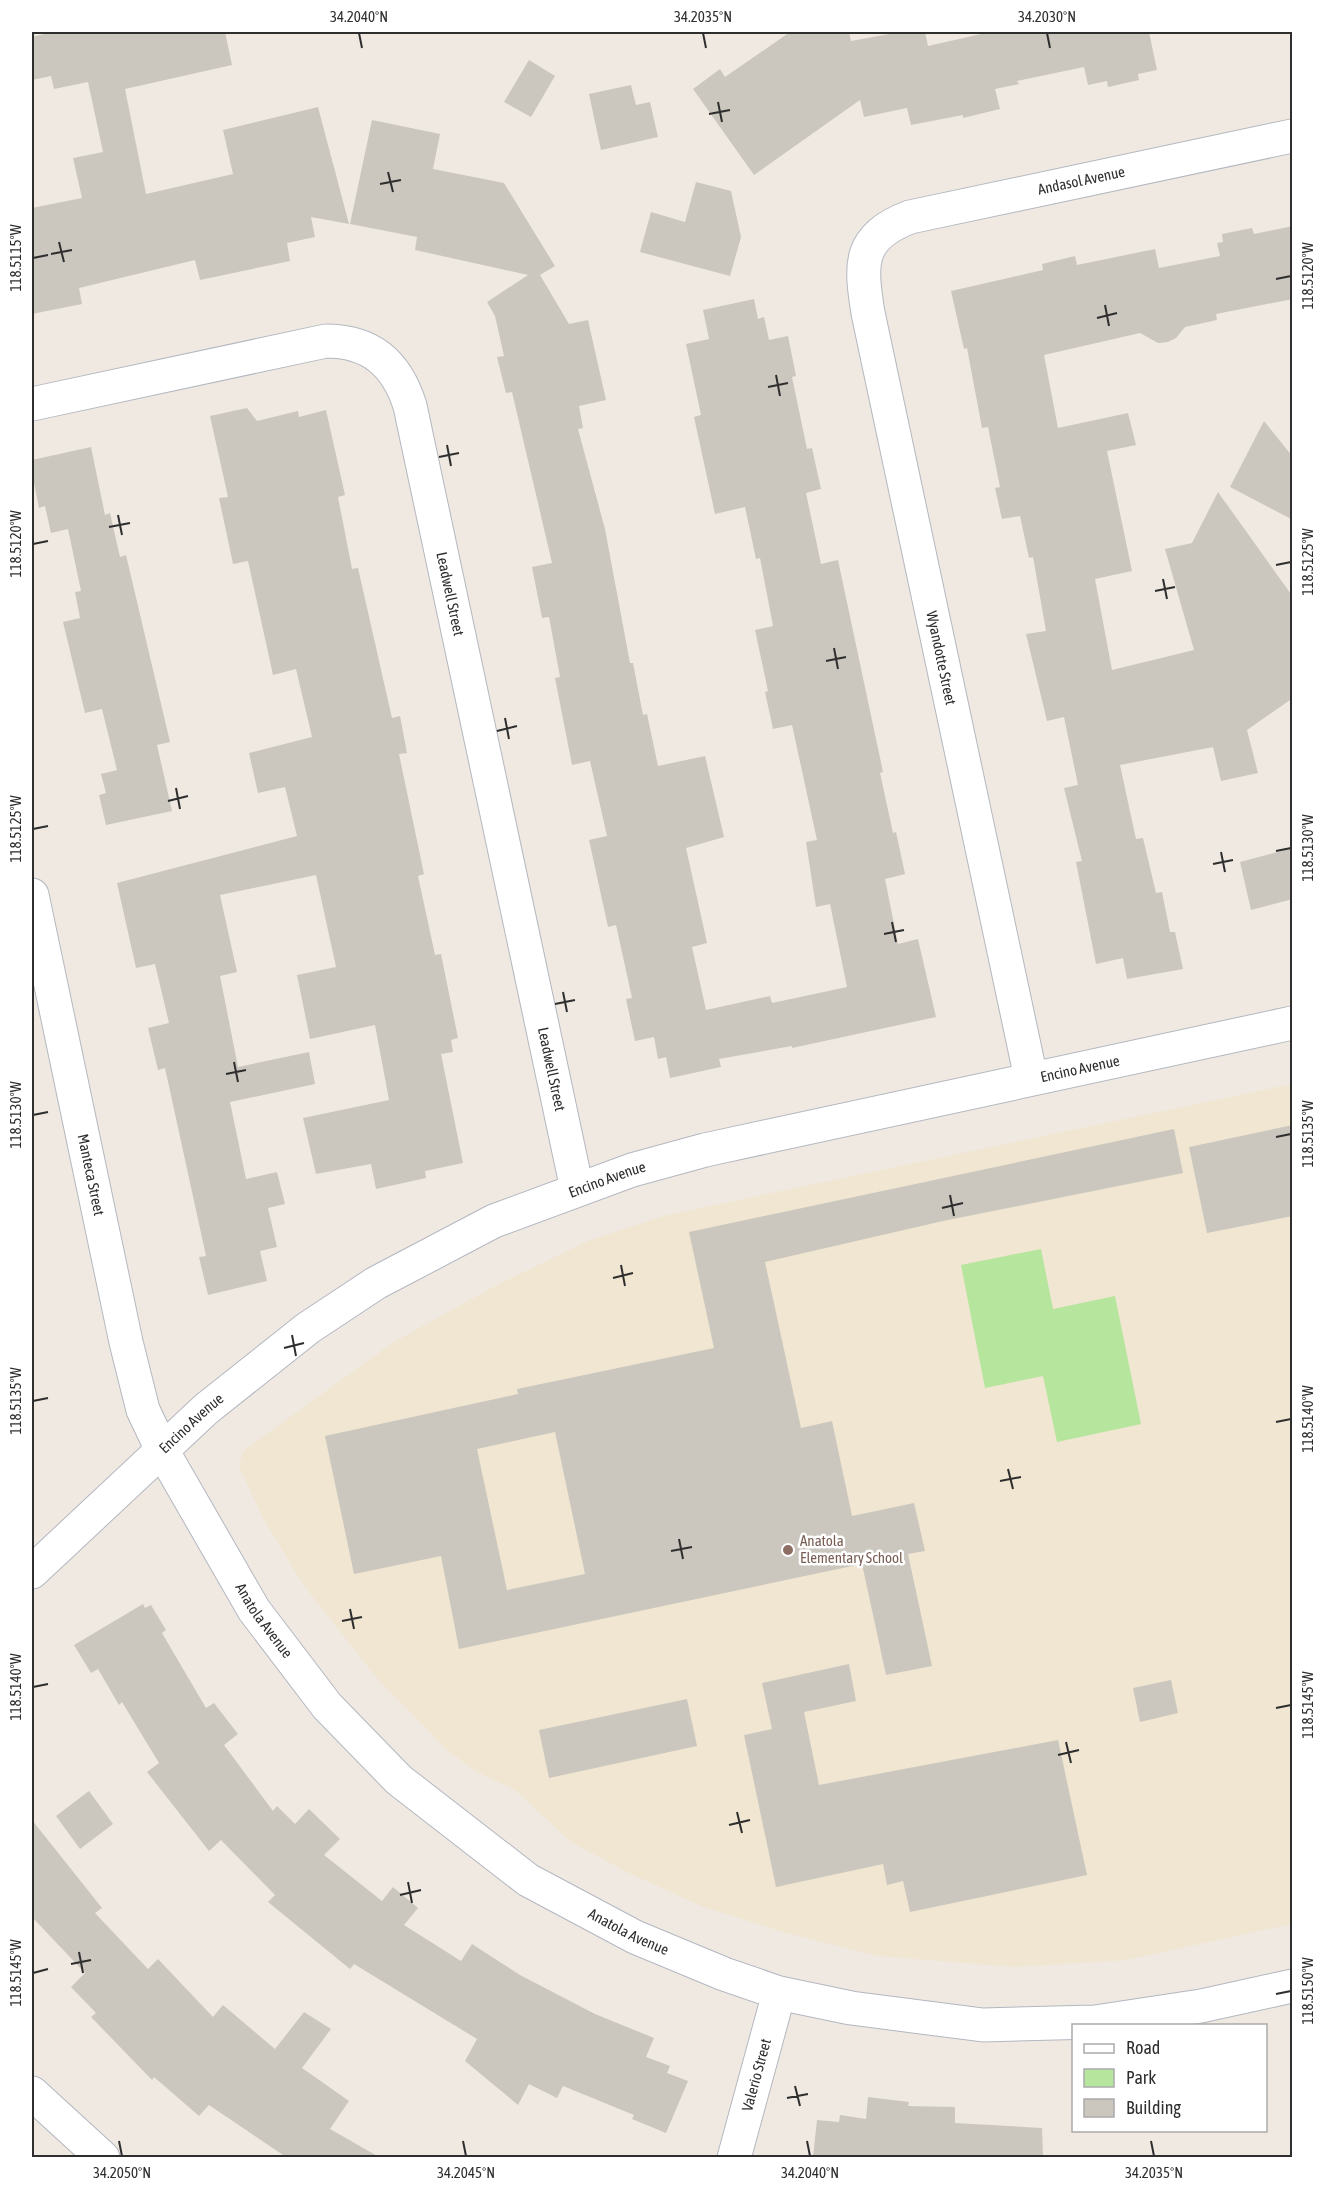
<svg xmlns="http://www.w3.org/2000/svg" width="1324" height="2189" font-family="'Asap Condensed',sans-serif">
<rect width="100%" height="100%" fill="#efe9e1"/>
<path fill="#f0e6d1" d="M 1292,1084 L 1292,1924 L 1126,1960 L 1014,1967 L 878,1956 L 783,1932 L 701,1906 L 627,1872 L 571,1842 L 515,1790 L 477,1772 L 448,1751 L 375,1676 L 302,1583 L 263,1518 L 239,1466 L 243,1451 L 394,1342 L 497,1285 L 588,1241 L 667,1215 Z"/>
<path fill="#b6e59e" d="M 1041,1249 L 1053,1309 L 1115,1296 L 1141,1424 L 1057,1442 L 1043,1376 L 985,1388 L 961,1265 Z"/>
<g fill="#cbc7bf" fill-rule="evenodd">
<path d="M 53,32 L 225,32 L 232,65 L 125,89 L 146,194 L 233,174 L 223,130 L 318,107 L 349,224 L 311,217 L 315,237 L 287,243 L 290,261 L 200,280 L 195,260 L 79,288 L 82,304 L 32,314 L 32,208 L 82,198 L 73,158 L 103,152 L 88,82 L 54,89 L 51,76 L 32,80 L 32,37 Z"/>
<path d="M 790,32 L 849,32 L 851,41 L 900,32 L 925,32 L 928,46 L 990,32 L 1149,32 L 1157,70 L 1138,74 L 1139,80 L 1108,87 L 1107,81 L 1088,85 L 1084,67 L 1017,81 L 1019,84 L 995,89 L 1000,109 L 963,118 L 963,115 L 911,125 L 907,108 L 864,117 L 860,100 L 754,175 L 693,89 L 720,69 L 725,77 Z"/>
<path d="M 529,60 L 555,76 L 531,117 L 504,102 Z"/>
<path d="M 631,85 L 636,105 L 650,102 L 658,137 L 601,150 L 589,94 Z"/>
<path d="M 372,120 L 440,134 L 433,169 L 504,183 L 555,266 L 540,275 L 569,324 L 588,320 L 606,400 L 579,406 L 583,428 L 578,429 L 605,529 L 630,663 L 633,663 L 643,715 L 647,714 L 658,766 L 705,756 L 724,837 L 686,848 L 707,943 L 692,947 L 706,1010 L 770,996 L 772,1003 L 847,987 L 830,904 L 816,907 L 806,842 L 817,840 L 792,725 L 773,729 L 765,692 L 768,691 L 755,630 L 773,626 L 760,558 L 756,559 L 745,507 L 715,514 L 694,417 L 701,415 L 686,344 L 709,339 L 703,310 L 754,299 L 758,319 L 764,317 L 769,340 L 788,336 L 796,376 L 792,377 L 807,449 L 812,448 L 821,489 L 806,493 L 821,564 L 838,560 L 883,772 L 880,773 L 893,833 L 896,832 L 905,874 L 885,879 L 898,944 L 918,939 L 936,1017 L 792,1048 L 792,1046 L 719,1059 L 721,1067 L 670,1078 L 666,1057 L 658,1059 L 654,1037 L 635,1041 L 626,999 L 632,998 L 616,925 L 608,927 L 589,840 L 607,836 L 590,761 L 572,765 L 555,678 L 560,677 L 549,617 L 542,618 L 532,567 L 552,563 L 512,392 L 506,393 L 497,357 L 504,356 L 495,316 L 487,302 L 528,275 L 415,250 L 417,237 L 350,224 Z"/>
<path d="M 696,182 L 731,191 L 741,237 L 730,276 L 640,252 L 651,212 L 685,222 Z"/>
<path d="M 1293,226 L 1293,299 L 1216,314 L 1217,320 L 1185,327 L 1176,338 L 1168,342 L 1158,343 L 1140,333 L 1044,355 L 1058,428 L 1128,413 L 1136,445 L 1107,451 L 1132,571 L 1095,579 L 1112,670 L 1194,650 L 1165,549 L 1192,543 L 1218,492 L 1293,597 L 1293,698 L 1247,730 L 1258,773 L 1221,781 L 1213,747 L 1120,765 L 1136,839 L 1143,838 L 1156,893 L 1162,892 L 1170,932 L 1175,932 L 1183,969 L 1127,979 L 1123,958 L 1096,964 L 1076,862 L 1082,861 L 1064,788 L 1078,785 L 1064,717 L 1047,721 L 1026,634 L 1046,631 L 1033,557 L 1029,558 L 1020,516 L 1002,519 L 995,488 L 1000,487 L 988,427 L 982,428 L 967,348 L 964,349 L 951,291 L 1043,270 L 1042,264 L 1075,256 L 1077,265 L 1155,249 L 1159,268 L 1220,256 L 1217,243 L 1223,242 L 1222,234 L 1252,228 L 1254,234 Z"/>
<path d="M 247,408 L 257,421 L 298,411 L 299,417 L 326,410 L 345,495 L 338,497 L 352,569 L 358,568 L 392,718 L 400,716 L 407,753 L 399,754 L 424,874 L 418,876 L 435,955 L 441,954 L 458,1038 L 451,1040 L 453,1052 L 441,1054 L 463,1163 L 425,1171 L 426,1178 L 376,1189 L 371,1164 L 316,1174 L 303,1118 L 389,1100 L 375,1025 L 310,1039 L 297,975 L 336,967 L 316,875 L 220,895 L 237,972 L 220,976 L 238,1067 L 309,1052 L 315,1084 L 230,1102 L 246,1179 L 277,1172 L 285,1204 L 268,1208 L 277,1247 L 260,1251 L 267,1281 L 208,1295 L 199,1257 L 206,1256 L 165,1068 L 158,1070 L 148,1028 L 169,1023 L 155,964 L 136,968 L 117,883 L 297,836 L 285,787 L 258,793 L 249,753 L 312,737 L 296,669 L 273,675 L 248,561 L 233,564 L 219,498 L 228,497 L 210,416 Z"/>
<path d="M 1264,421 L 1293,457 L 1293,520 L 1230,487 Z"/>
<path d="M 91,447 L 105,515 L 110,513 L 120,557 L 126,555 L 170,742 L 157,745 L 172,811 L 106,825 L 99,795 L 106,793 L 101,774 L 117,770 L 102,709 L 85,713 L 63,622 L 80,618 L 75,592 L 81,591 L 68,529 L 51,533 L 45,506 L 39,508 L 32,473 L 32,460 Z"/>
<path d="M 1293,848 L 1293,899 L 1251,910 L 1240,862 Z"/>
<path d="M 1293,1125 L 1293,1216 L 1207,1233 L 1189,1147 Z"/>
<path d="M 1174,1129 L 1183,1173 L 943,1221 L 765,1262 L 801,1428 L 832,1421 L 852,1516 L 914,1503 L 925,1551 L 908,1554 L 932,1666 L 886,1675 L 862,1564 L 459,1649 L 441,1556 L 354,1574 L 325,1436 L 518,1394 L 517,1389 L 714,1348 L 689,1232 ZM 555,1432 L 585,1574 L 507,1590 L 477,1449 Z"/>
<path d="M 143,1604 L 145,1608 L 151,1605 L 166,1630 L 162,1633 L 206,1708 L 214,1703 L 238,1734 L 224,1745 L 273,1811 L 277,1806 L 295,1824 L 309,1809 L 340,1839 L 324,1855 L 382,1901 L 393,1887 L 418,1908 L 404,1925 L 461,1961 L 472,1944 L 520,1975 L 595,2014 L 654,2038 L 646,2057 L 670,2066 L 667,2073 L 688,2081 L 666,2133 L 632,2119 L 634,2115 L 563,2086 L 557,2098 L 529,2084 L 518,2105 L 465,2061 L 477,2039 L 354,1964 L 350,1969 L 268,1902 L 275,1895 L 221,1840 L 209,1851 L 147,1772 L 159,1763 L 122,1702 L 119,1705 L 98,1669 L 91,1673 L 74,1645 Z"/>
<path d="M 849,1664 L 856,1701 L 804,1712 L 819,1785 L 1058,1740 L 1087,1875 L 910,1912 L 903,1881 L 887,1885 L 883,1864 L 776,1887 L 744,1735 L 772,1729 L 762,1683 Z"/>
<path d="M 1171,1680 L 1178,1713 L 1140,1722 L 1133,1688 Z"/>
<path d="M 687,1699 L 697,1746 L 549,1778 L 539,1730 Z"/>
<path d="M 89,1791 L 113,1824 L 80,1849 L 56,1816 Z"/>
<path d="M 32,1820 L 102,1908 L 95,1913 L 148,1969 L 158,1959 L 213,2017 L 223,2005 L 275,2049 L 304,2012 L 331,2029 L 302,2068 L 349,2101 L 330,2129 L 379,2157 L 286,2157 L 209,2105 L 199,2116 L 154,2077 L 152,2080 L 91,2017 L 96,2013 L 71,1987 L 85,1973 L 32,1917 Z"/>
<path d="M 868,2097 L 909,2102 L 908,2106 L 955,2107 L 955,2123 L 1042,2128 L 1043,2157 L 813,2157 L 817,2120 L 839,2122 L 840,2115 L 866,2119 Z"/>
</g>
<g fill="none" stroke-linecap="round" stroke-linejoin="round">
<g stroke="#b4b7c1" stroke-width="35">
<g id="minor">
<path id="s1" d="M 32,404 L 326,341 C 371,341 397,364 410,406 L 577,1189"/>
<path id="s2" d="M 32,895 L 126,1342 L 143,1410 L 163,1452 L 254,1610 L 327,1706 L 399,1780 L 528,1880 L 635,1937 L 724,1974 L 779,1993 L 851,2008 L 983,2025 L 1095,2022 L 1201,2006 L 1292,1986"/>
<path id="s3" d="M 1031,1078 L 868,313 C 860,263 858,237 910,217 L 1292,136"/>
<path id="s4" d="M 32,1572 L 206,1409 L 308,1328 L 376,1283 L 494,1221 L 632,1170 L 705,1150 L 1292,1023"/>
<path id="s5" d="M 734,2158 L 779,1993"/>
</g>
</g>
<g stroke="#b4b7c1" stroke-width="35">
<path id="tertiary" d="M 32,2093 L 103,2158"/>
</g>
<use href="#minor" stroke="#fff" stroke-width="33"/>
<use href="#tertiary" stroke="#fff" stroke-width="33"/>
</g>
<path fill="none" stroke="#2e2e2e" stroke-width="2" d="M 359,33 L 362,48M 703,33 L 706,48M 1047,33 L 1050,48M 718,102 L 722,122M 709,114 L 730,110M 388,172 L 393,192M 380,184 L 401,180M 59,242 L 64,262M 51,254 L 72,250M 33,258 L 48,255M 1276,279 L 1291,276M 1105,305 L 1109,326M 1097,318 L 1117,313M 776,375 L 780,396M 768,387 L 788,383M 447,445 L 451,466M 439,457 L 459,453M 118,515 L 122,535M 109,527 L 130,523M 33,544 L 48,541M 1276,565 L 1291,562M 1163,579 L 1167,599M 1155,591 L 1175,587M 834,648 L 838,669M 826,661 L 846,657M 505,718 L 509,739M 497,731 L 517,726M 176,788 L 180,809M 168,801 L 188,796M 33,829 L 48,826M 1276,851 L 1291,848M 1221,852 L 1225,872M 1213,864 L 1233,860M 892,922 L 896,942M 884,934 L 904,930M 563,992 L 567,1012M 555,1004 L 575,1000M 234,1062 L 238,1082M 226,1074 L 246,1070M 33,1115 L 48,1112M 1276,1137 L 1291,1134M 950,1195 L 954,1216M 942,1208 L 963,1203M 621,1265 L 625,1286M 613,1278 L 633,1273M 292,1335 L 296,1356M 284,1348 L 304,1343M 33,1401 L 48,1398M 1276,1422 L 1291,1419M 1008,1469 L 1013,1489M 1000,1481 L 1021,1477M 679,1539 L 683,1559M 671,1551 L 692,1547M 350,1609 L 354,1629M 342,1621 L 362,1617M 33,1687 L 48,1684M 1276,1708 L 1291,1705M 1066,1742 L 1071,1763M 1058,1755 L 1079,1750M 737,1812 L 742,1833M 729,1825 L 750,1820M 408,1882 L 412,1903M 400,1895 L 421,1890M 79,1952 L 83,1973M 71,1964 L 91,1960M 33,1973 L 48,1969M 1276,1994 L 1291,1991M 795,2086 L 800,2106M 787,2098 L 808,2094M 119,2141 L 122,2156M 463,2141 L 466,2156M 807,2141 L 810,2156M 1151,2141 L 1154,2156"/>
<circle fill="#8d6e63" stroke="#fff" stroke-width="2" cx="788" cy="1550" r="6"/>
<g text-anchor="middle" stroke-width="5" stroke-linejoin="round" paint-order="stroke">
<g font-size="15" fill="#2e2e2e" stroke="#fff">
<text dy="5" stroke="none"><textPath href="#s3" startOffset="1076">Andasol Avenue</textPath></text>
<text dy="5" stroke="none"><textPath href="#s1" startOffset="608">Leadwell Street</textPath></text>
<text transform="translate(941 658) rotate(78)" y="5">Wyandotte Street</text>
<text dy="5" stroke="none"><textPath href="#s1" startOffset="1094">Leadwell Street</textPath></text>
<text dy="5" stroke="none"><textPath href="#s4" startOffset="1190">Encino Avenue</textPath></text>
<text dy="5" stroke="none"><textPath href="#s2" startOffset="286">Manteca Street</textPath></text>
<text dy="5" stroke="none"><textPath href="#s4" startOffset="704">Encino Avenue</textPath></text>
<text dy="5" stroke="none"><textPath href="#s4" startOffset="218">Encino Avenue</textPath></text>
<text dy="5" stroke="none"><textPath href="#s2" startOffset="770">Anatola Avenue</textPath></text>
<text dy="5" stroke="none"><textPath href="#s2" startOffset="1256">Anatola Avenue</textPath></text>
<text dy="5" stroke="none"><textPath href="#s5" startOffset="86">Valerio Street</textPath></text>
</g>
<g font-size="15" fill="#785e54" stroke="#fff" text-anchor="start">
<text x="800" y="1546">Anatola<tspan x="800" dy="17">Elementary School</tspan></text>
</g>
</g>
<rect width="1324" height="2189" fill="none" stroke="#ffffff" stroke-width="66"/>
<rect x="1072" y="2024" width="195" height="108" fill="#ffffff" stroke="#ababab" stroke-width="1.5"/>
<rect x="1084" y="2044" width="30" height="9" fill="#ffffff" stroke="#ababab" stroke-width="1.5"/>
<text x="1126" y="2054" font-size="18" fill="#2e2e2e">Road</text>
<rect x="1084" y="2069" width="30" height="18" fill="#b6e59e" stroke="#ababab" stroke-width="1.5"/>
<text x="1126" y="2084" font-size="18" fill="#2e2e2e">Park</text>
<rect x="1084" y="2099" width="30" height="18" fill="#cbc7bf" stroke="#ababab" stroke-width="1.5"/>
<text x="1126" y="2114" font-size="18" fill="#2e2e2e">Building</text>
<rect x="33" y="33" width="1258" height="2123" fill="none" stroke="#2e2e2e" stroke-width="2"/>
<g font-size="15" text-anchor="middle" fill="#2e2e2e">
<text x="359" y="22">34.2040°N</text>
<text x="703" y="22">34.2035°N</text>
<text x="1047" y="22">34.2030°N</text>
<text transform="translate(16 258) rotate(-90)" y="5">118.5115°W</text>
<text transform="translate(1308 276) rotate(-90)" y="5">118.5120°W</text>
<text transform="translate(16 544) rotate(-90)" y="5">118.5120°W</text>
<text transform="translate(1308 562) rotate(-90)" y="5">118.5125°W</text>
<text transform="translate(16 829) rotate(-90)" y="5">118.5125°W</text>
<text transform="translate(1308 848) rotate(-90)" y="5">118.5130°W</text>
<text transform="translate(16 1115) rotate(-90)" y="5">118.5130°W</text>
<text transform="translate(1308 1134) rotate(-90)" y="5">118.5135°W</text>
<text transform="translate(16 1401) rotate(-90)" y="5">118.5135°W</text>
<text transform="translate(1308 1419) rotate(-90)" y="5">118.5140°W</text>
<text transform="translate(16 1687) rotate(-90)" y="5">118.5140°W</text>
<text transform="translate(1308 1705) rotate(-90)" y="5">118.5145°W</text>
<text transform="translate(16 1973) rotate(-90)" y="5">118.5145°W</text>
<text transform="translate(1308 1991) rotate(-90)" y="5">118.5150°W</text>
<text x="122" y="2178">34.2050°N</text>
<text x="466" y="2178">34.2045°N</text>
<text x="810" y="2178">34.2040°N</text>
<text x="1154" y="2178">34.2035°N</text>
</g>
</svg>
